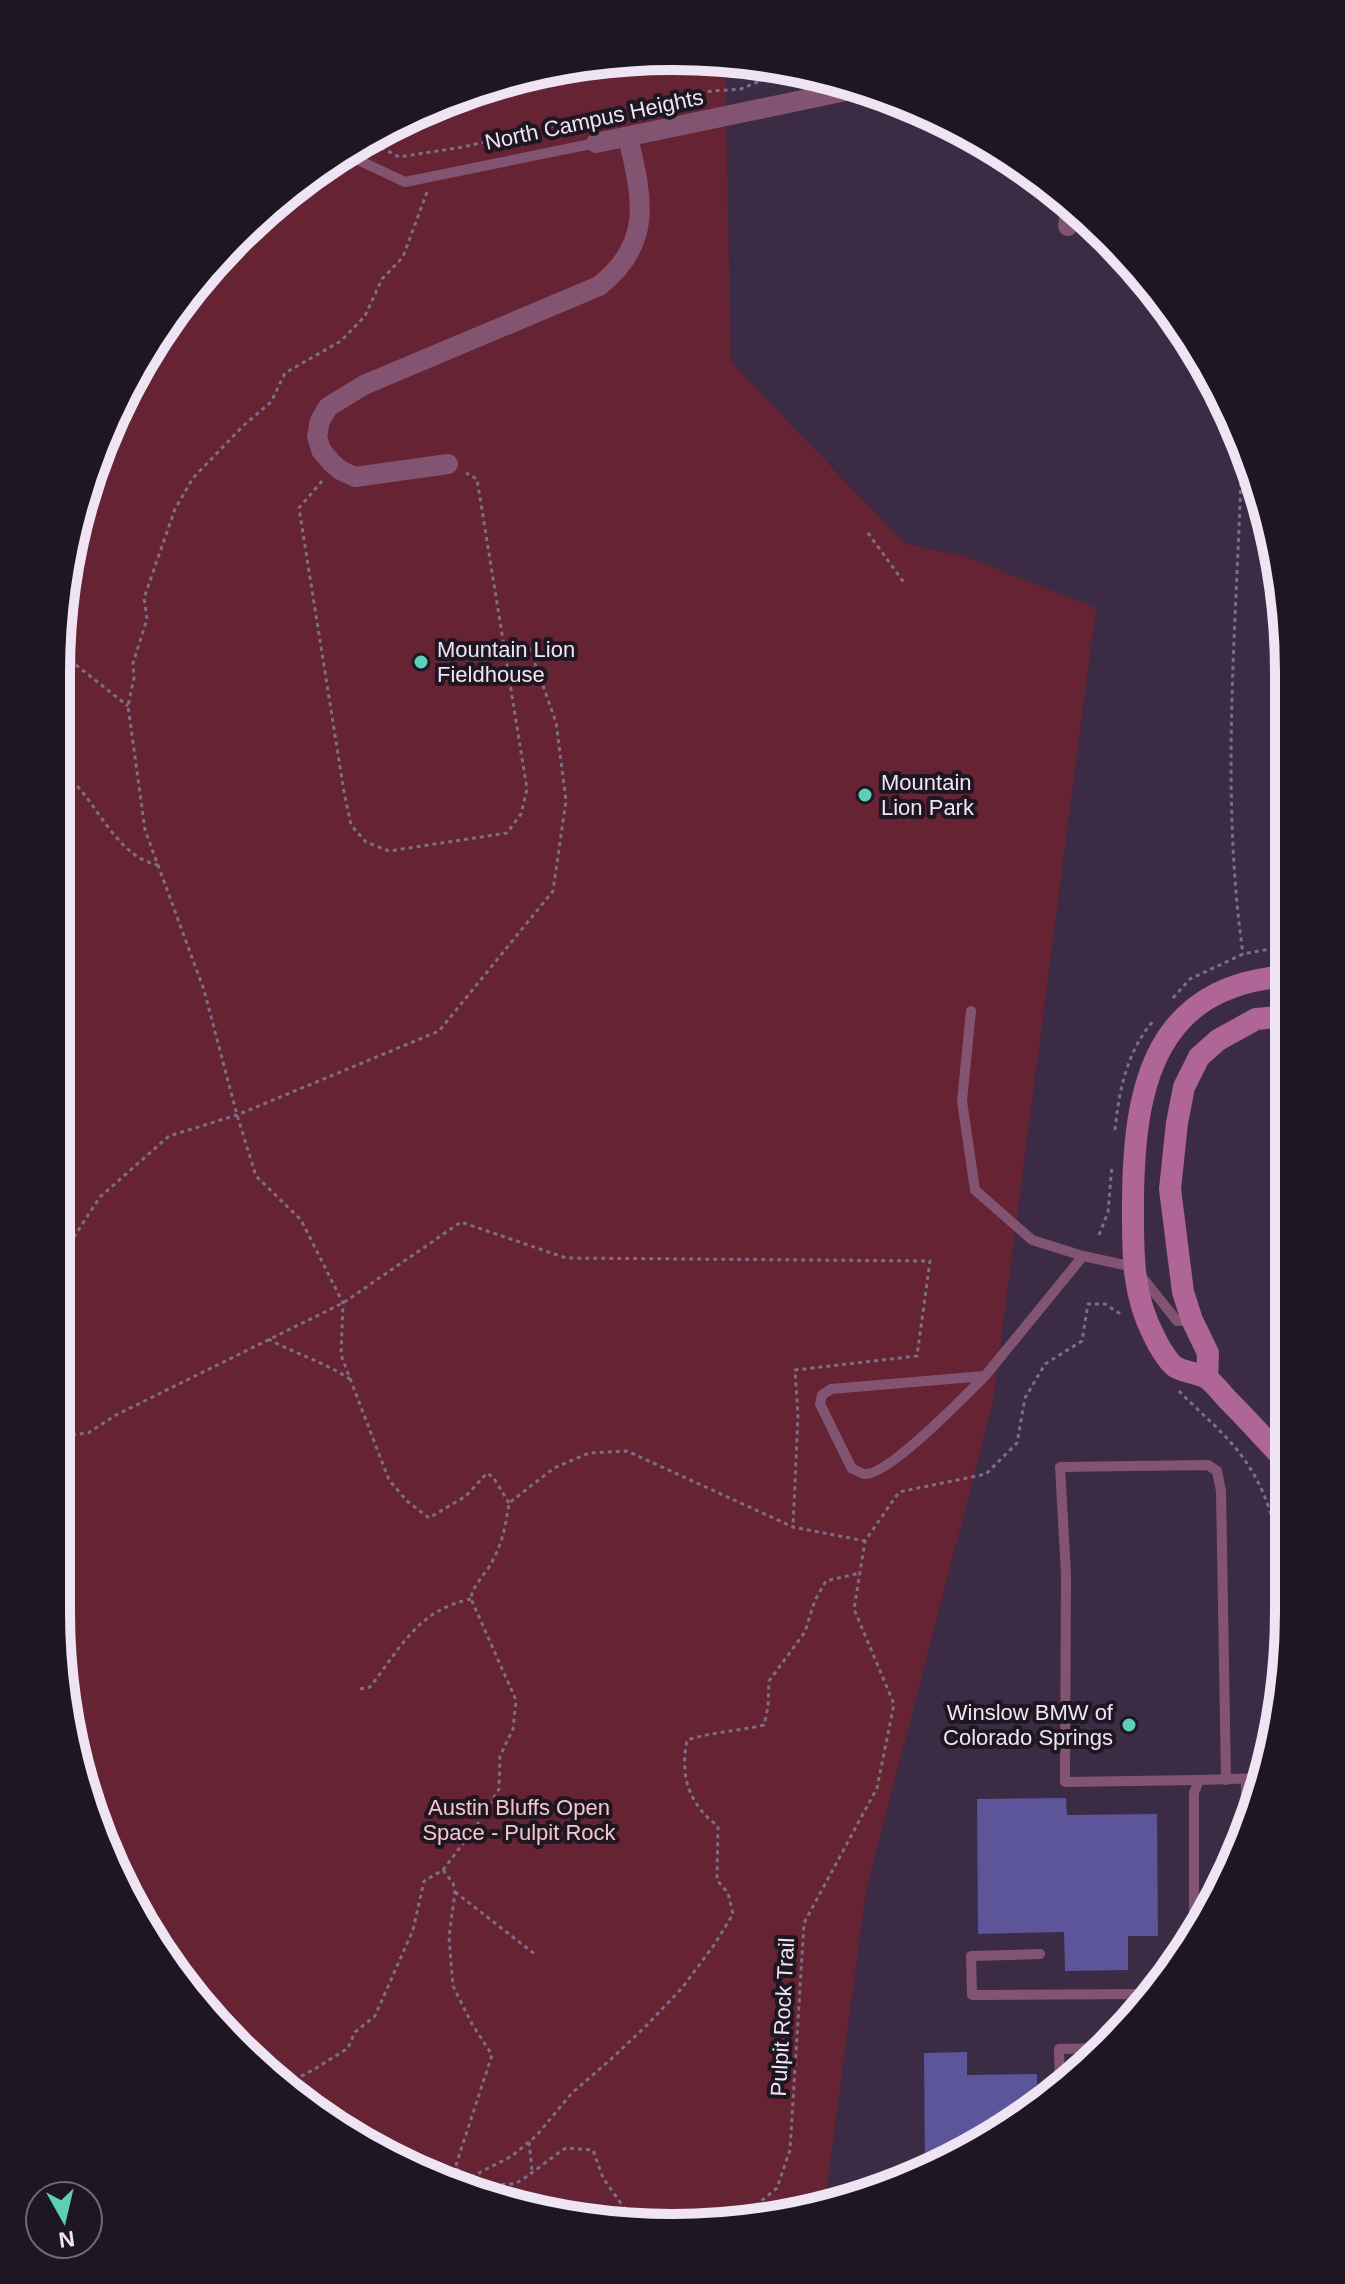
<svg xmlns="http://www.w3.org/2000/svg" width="1345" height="2284" font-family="Arial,sans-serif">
<rect width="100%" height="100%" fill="#3c2b44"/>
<path fill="#652333" d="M 672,56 L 725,61 L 731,362 L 905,544 L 964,556 L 1096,608 L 993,1402 L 866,1891 L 825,2201 L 712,2227 L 512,2207 L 330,2124 L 183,1986 L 89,1809 L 56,1611 L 57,632 L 89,474 L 160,330 L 236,237 L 330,160 L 436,103 L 552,68 Z"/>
<g fill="#5d5599">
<path d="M 1066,1798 L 1067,1815 L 1157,1814 L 1158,1936 L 1128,1936 L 1128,1970 L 1065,1971 L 1064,1932 L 978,1934 L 977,1799 Z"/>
<path d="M 967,2052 L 967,2075 L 1037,2074 L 1037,2101 L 925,2170 L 924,2053 Z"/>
</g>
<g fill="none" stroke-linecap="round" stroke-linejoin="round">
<g stroke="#7c6e84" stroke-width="3" stroke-dasharray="4 4" stroke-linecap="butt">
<path d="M 367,140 L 399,157 L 463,147 L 700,92 L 741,89 L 790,68"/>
<path d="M 427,192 L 403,257 L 382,279 L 365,316 L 341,341 L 285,373 L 271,402 L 243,426 L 193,478 L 175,509 L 144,598 L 147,619 L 133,663 L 134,678 L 128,706 L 145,830 L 204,990 L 237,1115 L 256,1176 L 301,1220 L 343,1303 L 341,1355 L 389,1480 L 407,1501 L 429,1518 L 466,1496 L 487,1473 L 493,1477 L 509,1503"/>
<path d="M 270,209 L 307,197 L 343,170"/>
<path d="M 1242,442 C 1238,613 1219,785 1243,954"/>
<path d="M 322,481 L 299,508 L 344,792 L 351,825 L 366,842 L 389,851 L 507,833 L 521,814 L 527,789 L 477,479 L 466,473"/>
<path d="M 868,533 L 905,584"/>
<path d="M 57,650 L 128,706"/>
<path d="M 57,774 C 89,778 109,856 158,865"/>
<path d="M 1173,998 L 1190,979 L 1243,954 L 1286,946"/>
<path d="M 1115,1130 C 1119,1090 1127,1050 1155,1019"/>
<path d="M 1099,1235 L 1108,1212 L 1112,1165"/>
<path d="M 56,1264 L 100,1197 L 169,1136 L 237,1115 L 439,1031 L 553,891 L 566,801 L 556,722 L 529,647 L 503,643"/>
<path d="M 268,1339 C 296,1354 324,1362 350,1379"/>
<path d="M 1179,1391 C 1200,1413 1230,1437 1246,1462 C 1290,1526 1284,1606 1282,1681"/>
<path d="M 56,1437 L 88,1433 L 116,1415 L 343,1303 L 461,1222 L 566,1258 L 930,1261 L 917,1356 L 795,1370 L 798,1416 L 793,1527"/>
<path d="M 360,1689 L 370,1687 C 401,1647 418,1610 471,1599"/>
<path d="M 443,1870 L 453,1883 L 455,1892 L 449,1937 L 453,1986 L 472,2024 L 492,2055 L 455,2168 C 472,2178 497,2190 518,2182 C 528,2177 554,2155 566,2148 L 593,2150 L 603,2178 L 632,2219"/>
<path d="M 455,1892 L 536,1955"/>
<path d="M 287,2084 L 318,2067 L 348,2048 L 355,2032 L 375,2016 L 413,1930 L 424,1881 L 443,1870 L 477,1825 L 499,1789 L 500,1756 L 513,1729 L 516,1700 L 471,1599 C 472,1585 487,1573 493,1560 C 503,1541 506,1524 509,1503 L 554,1468 L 589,1453 L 627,1451 L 793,1527 L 865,1541"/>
<path d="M 529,2142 L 532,2170"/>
<path d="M 471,2177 L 512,2156 L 536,2136 L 572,2093 L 610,2060 L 646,2026 L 682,1988 L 714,1945 L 733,1914 L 728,1893 L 717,1880 L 718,1826 C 688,1804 680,1775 687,1740 C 712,1732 738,1731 764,1725 L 768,1707 L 769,1681 L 805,1632 L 815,1600 L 826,1581 L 860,1573"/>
<path d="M 737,2221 L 777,2188 L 790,2150 L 804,1923 L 877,1788 L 894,1704 L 854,1609 L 865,1541 L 899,1492 L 986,1474 L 1017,1443 L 1025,1398 L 1045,1364 L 1082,1341 L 1088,1304 L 1105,1304 L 1122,1315"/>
</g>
<g stroke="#835472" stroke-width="10">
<path d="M 343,153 L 405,182 L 596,143"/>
<path d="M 971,1011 L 962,1101 L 975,1190 L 1032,1240 L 1083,1256 L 1134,1267 L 1177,1321 L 1192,1320"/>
<path d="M 985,1376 C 966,1395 887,1477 864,1474 C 862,1474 854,1469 852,1469 L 820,1404 L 822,1395 L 831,1389 L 985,1376 L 1083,1256"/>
<path d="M 1199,1780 L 1065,1782 L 1066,1574 L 1060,1467 L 1208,1465 L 1217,1471 L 1221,1491 L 1226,1780"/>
<path d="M 1246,1831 L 1246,1779"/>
<path d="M 1194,1937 L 1194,1793 L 1199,1780 L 1263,1778"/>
<path d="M 1040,1954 L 971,1956 L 972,1995 L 1150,1994"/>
<path d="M 1060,2087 L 1059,2049 L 1103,2048"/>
</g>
<g stroke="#835472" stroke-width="20">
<path d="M 596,143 L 860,88"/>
<path d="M 1068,226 L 1071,206"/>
<path d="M 448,464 L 355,477 L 340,470 L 331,462 L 321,450 L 317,436 L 320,421 L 328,407 L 364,385 L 599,286 C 654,243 642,197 628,137"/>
</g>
<g stroke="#af6595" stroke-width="22">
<path d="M 1288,976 C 1154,985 1134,1087 1133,1200 C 1133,1248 1131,1293 1154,1336 C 1158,1345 1167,1360 1174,1366 C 1183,1373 1198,1372 1208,1379 C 1216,1385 1222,1394 1229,1401 C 1246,1418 1262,1436 1279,1454 L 1288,1468"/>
<path d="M 1207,1378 L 1208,1353 L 1192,1320 L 1183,1292 L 1170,1189 L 1177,1123 L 1184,1087 L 1199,1057 L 1218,1040 L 1256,1019 L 1288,1016"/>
</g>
</g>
<g fill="#5dceb8" stroke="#1e1722" stroke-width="3">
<circle cx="421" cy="662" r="8"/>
<circle cx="865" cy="795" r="8"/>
<circle cx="1129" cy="1725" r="8"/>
</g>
<g text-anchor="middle" stroke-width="8" stroke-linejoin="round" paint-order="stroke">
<g font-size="22" fill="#eee4f4" stroke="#1e1722">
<text transform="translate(594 119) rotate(-12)" y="8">North Campus Heights</text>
<text transform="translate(782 2017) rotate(-87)" y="8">Pulpit Rock Trail</text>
</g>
<g font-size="22" fill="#eee4f4" stroke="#1e1722" text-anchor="start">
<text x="437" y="657">Mountain Lion<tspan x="437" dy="25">Fieldhouse</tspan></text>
<text x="881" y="790">Mountain<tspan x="881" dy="25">Lion Park</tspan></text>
<text x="1113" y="1720" text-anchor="end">Winslow BMW of<tspan x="1113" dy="25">Colorado Springs</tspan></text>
</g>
<g font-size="22" fill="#f6c6cd" stroke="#1e1722">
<text x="519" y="1815">Austin Bluffs Open<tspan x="519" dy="25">Space - Pulpit Rock</tspan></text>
</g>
</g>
<path d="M0 0H1345V2284H0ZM672 70H673A602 602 0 0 1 1275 672V1612A602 602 0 0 1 673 2214H672A602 602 0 0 1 70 1612V672A602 602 0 0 1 672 70Z" fill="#1e1722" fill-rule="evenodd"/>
<path fill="none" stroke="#eee4f4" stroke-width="10" d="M672 70H673A602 602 0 0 1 1275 672V1612A602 602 0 0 1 673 2214H672A602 602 0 0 1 70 1612V672A602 602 0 0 1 672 70Z"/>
<g transform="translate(64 2220) rotate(172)"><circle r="38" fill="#1e1722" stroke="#716976" stroke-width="2"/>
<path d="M0-6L14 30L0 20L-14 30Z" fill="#5dceb8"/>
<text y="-12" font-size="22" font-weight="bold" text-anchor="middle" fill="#eee4f4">N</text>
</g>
</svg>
